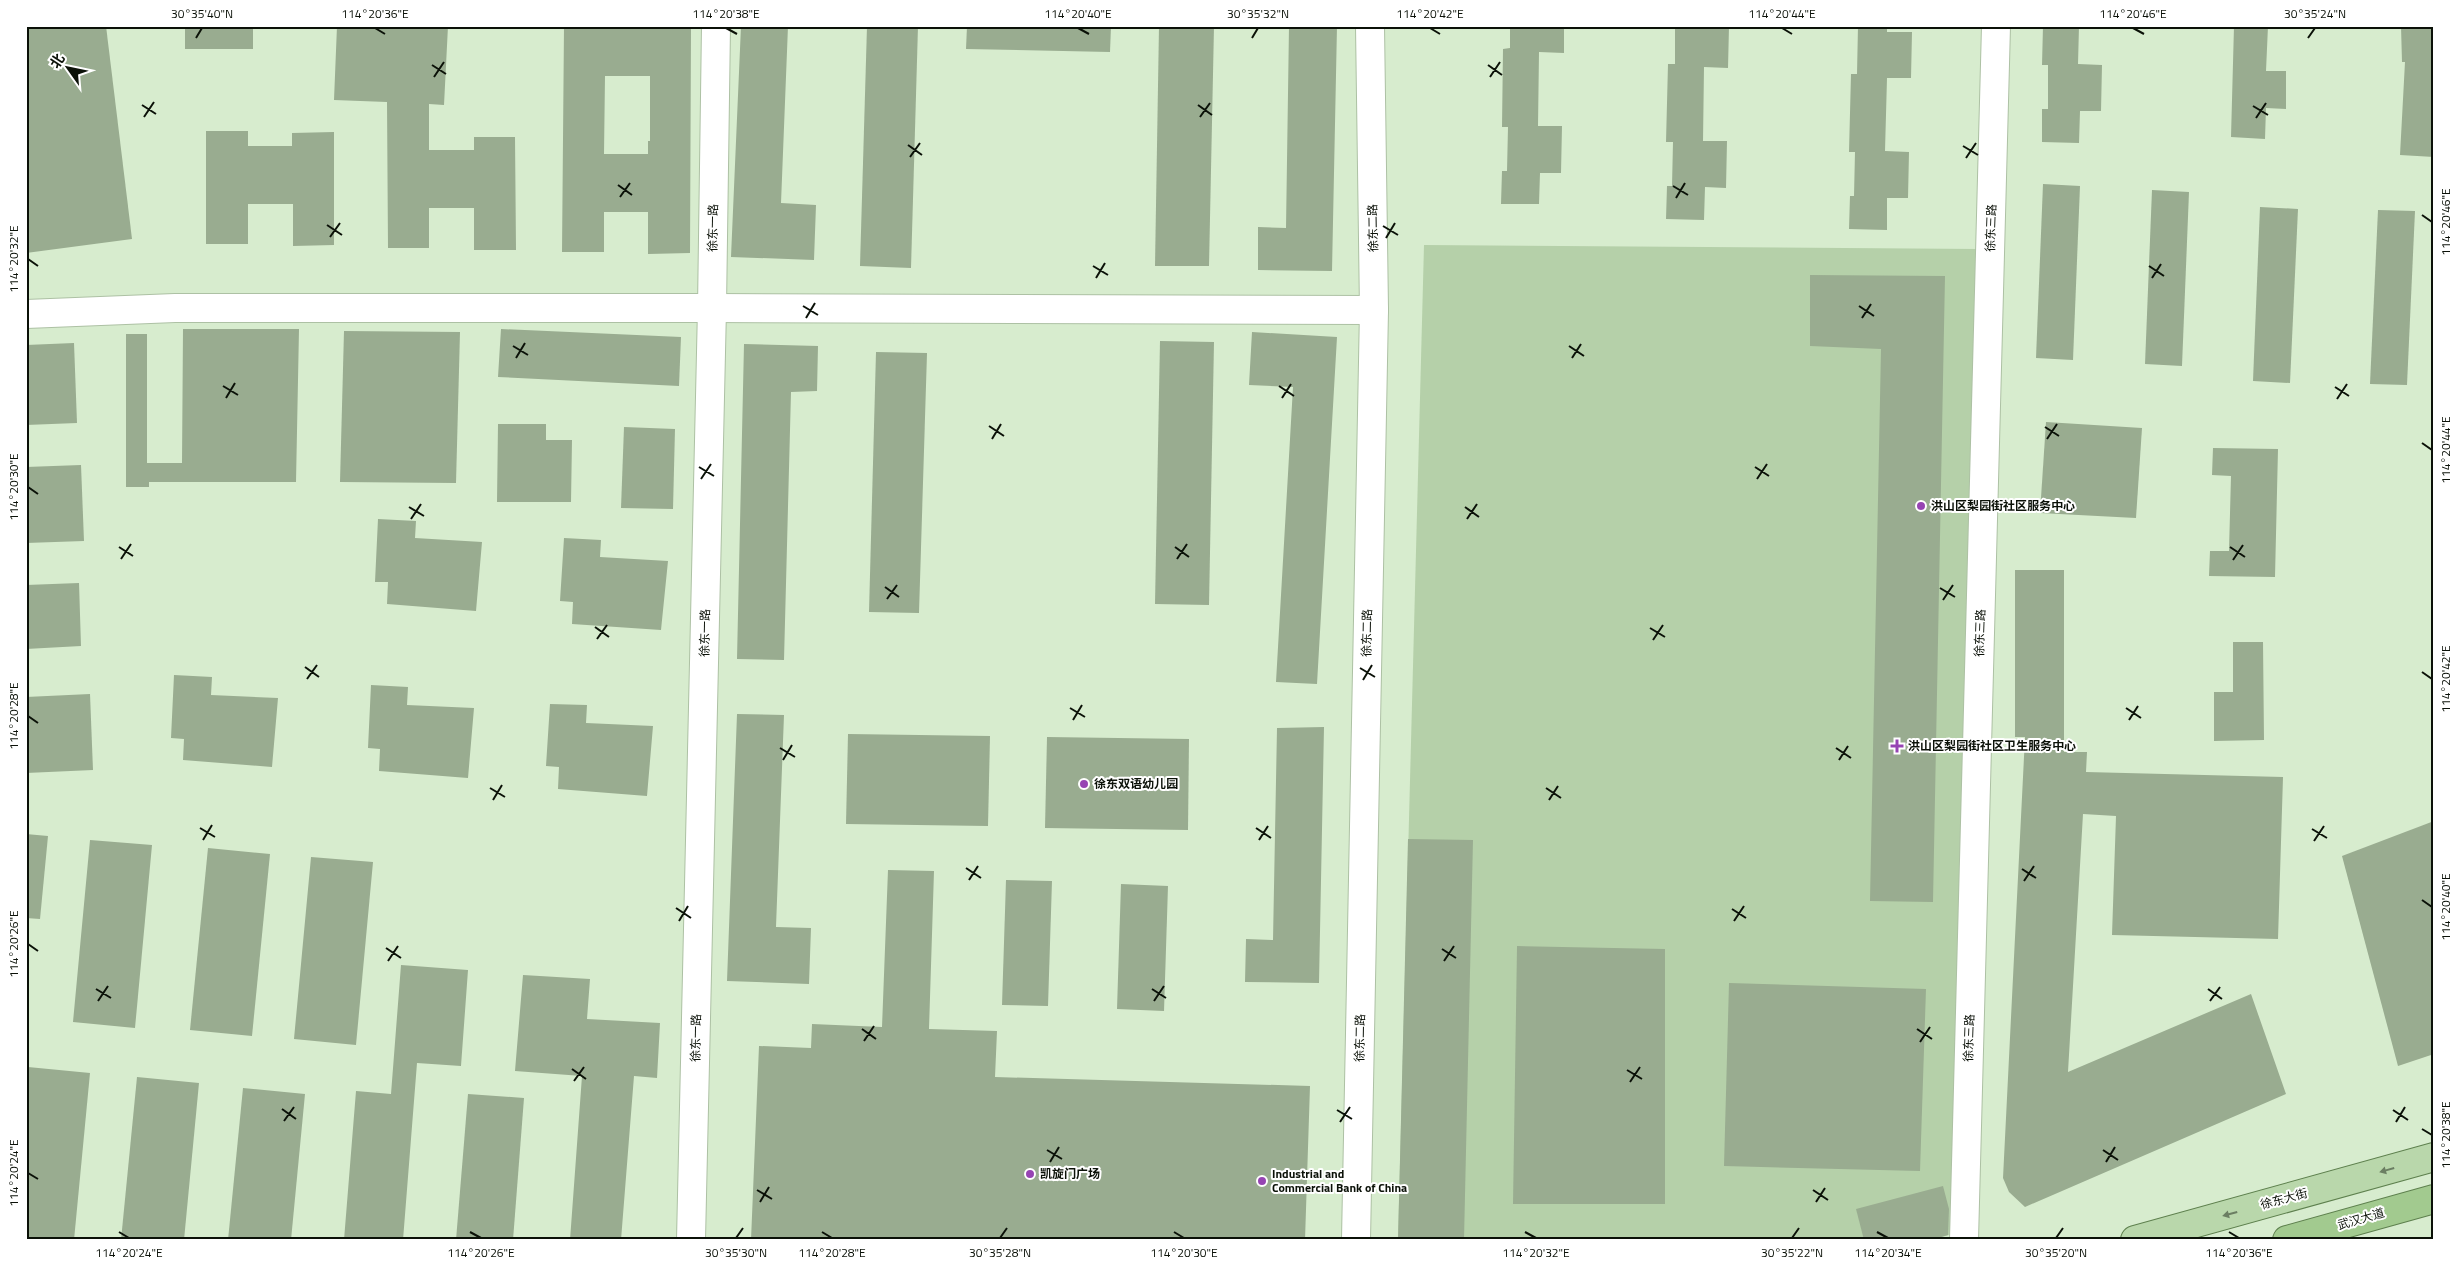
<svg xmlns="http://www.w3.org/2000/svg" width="2460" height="1266" font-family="'Titillium Web','Noto Sans SC',sans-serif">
<rect width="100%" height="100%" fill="#d7ecce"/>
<path fill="#b5d0a9" d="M 1424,245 L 1978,249 L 1956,1233 L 1931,1240 L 1398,1240 Z"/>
<g fill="#99ac90" fill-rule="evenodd">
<path d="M 26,26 L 106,26 L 132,239 L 26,253 Z"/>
<rect x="185" y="26" width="68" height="23"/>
<path d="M 337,26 L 448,26 L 444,105 L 429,104 L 429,150 L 474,150 L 474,137 L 515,137 L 516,250 L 474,250 L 474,208 L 429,208 L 429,248 L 388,248 L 387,102 L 334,100 Z"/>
<path d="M 564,26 L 691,26 L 690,253 L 648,254 L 648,212 L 604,212 L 604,252 L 562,252 ZM 605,76 L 650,76 L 650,141 L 648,141 L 648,154 L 604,154 Z"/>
<path d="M 741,26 L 788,26 L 781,203 L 816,205 L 814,260 L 731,257 Z"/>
<path d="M 867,26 L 918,26 L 911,268 L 860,266 Z"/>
<path d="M 967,26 L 1111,26 L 1110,52 L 966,49 Z"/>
<path d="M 1159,26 L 1214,26 L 1209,266 L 1155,266 Z"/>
<path d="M 1289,26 L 1337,26 L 1332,271 L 1258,270 L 1258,227 L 1286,228 Z"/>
<path d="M 1510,26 L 1564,26 L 1564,53 L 1539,52 L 1538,126 L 1562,126 L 1561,173 L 1540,173 L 1539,204 L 1501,204 L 1502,171 L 1507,171 L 1508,127 L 1502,127 L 1503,49 L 1510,48 Z"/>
<path d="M 1675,26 L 1729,26 L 1728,68 L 1704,67 L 1703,141 L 1727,141 L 1726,188 L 1705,187 L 1704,220 L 1666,219 L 1667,186 L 1672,186 L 1673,142 L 1666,142 L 1668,64 L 1675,64 Z"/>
<path d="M 1858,26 L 1887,26 L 1887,32 L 1912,32 L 1911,78 L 1887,78 L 1885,151 L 1909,152 L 1908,198 L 1887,198 L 1887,230 L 1849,229 L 1850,196 L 1854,196 L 1855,152 L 1849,152 L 1851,74 L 1857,74 Z"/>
<path d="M 2043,26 L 2079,26 L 2078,64 L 2102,65 L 2101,111 L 2080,111 L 2079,143 L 2042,142 L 2042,109 L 2048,109 L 2048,65 L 2042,65 Z"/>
<path d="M 2234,26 L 2268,26 L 2266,71 L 2286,71 L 2286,109 L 2266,108 L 2265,139 L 2231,137 Z"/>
<path d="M 2401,26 L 2432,26 L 2434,157 L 2400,155 L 2405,62 L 2402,62 Z"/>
<path d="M 206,131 L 248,131 L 248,146 L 292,146 L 292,133 L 334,132 L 334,245 L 293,246 L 293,204 L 248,204 L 248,244 L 206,244 Z"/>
<path d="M 2043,184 L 2080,186 L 2073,360 L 2036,358 Z"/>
<path d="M 2152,190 L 2189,192 L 2182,366 L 2145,364 Z"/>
<path d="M 2260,207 L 2298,209 L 2290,383 L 2253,381 Z"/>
<path d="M 2378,210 L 2415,211 L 2407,385 L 2370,384 Z"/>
<path d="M 1810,275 L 1945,276 L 1933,902 L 1870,901 L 1881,349 L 1810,346 Z"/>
<path d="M 183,329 L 299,329 L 296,482 L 149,482 L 149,487 L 126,487 L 126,334 L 147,334 L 147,463 L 182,463 Z"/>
<path d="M 501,329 L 681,337 L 679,386 L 498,377 Z"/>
<path d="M 344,331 L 460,332 L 456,483 L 340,482 Z"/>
<path d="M 1252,332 L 1337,337 L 1317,684 L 1276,682 L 1293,387 L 1249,385 Z"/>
<path d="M 1160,341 L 1214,342 L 1209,605 L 1155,604 Z"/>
<path d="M 74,343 L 77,423 L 26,425 L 26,345 Z"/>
<path d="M 744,344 L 818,346 L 817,391 L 791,392 L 784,660 L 737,659 Z"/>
<path d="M 876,352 L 927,353 L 919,613 L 869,612 Z"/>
<path d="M 2046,422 L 2142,428 L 2136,518 L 2040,513 Z"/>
<path d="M 498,424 L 546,424 L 546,440 L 572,440 L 571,502 L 497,502 Z"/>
<path d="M 624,427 L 675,429 L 673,509 L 621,508 Z"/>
<path d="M 2213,448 L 2278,449 L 2275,577 L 2209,576 L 2210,551 L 2229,551 L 2231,476 L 2212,475 Z"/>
<path d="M 81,465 L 84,541 L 26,543 L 26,467 Z"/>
<path d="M 378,519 L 416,521 L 415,538 L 482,542 L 476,611 L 387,604 L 388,582 L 375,582 Z"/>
<path d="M 564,538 L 601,540 L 600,557 L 668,561 L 661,630 L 572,624 L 573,602 L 560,601 Z"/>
<path d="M 2015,570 L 2064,570 L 2064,752 L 2087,752 L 2086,772 L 2283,777 L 2278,939 L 2112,935 L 2116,816 L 2083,814 L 2068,1072 L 2251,994 L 2286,1094 L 2025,1207 L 2009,1192 L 2003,1178 L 2025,737 L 2015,737 Z"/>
<path d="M 79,583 L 81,646 L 26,649 L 26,585 Z"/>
<path d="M 2233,642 L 2263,642 L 2264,740 L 2214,741 L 2214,692 L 2233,692 Z"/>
<path d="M 174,675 L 212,677 L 211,695 L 278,698 L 272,767 L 183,760 L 184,739 L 171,738 Z"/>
<path d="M 371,685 L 408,687 L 407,705 L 474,708 L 468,778 L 379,771 L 380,749 L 368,748 Z"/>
<path d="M 90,694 L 93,770 L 26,773 L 26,697 Z"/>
<path d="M 550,704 L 587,705 L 586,723 L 653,726 L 647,796 L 558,789 L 559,767 L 546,766 Z"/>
<path d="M 737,714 L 784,715 L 776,927 L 811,928 L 809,984 L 727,981 Z"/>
<path d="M 1324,727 L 1319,983 L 1245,982 L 1246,939 L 1273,940 L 1277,728 Z"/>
<path d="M 848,734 L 990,736 L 988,826 L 846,824 Z"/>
<path d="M 1047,737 L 1189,739 L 1188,830 L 1045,828 Z"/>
<path d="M 2434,821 L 2434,1054 L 2398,1066 L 2342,856 Z"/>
<path d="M 26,834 L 48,836 L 40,919 L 26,918 Z"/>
<path d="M 1408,839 L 1473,840 L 1464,1240 L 1398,1240 Z"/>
<path d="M 90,840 L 152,845 L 135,1028 L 73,1022 Z"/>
<path d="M 208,848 L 270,854 L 252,1036 L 190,1030 Z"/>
<path d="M 311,857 L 373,862 L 356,1045 L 294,1039 Z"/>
<path d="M 888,870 L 934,871 L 929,1029 L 997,1031 L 995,1077 L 1310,1086 L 1305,1240 L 751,1240 L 759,1046 L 811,1048 L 812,1024 L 882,1027 Z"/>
<path d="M 1006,880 L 1052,881 L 1048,1006 L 1002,1005 Z"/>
<path d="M 1121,884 L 1168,886 L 1164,1011 L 1117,1009 Z"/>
<path d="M 1517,946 L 1665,949 L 1665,1204 L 1513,1204 Z"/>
<path d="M 401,965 L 468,970 L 461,1066 L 417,1063 L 403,1240 L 344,1240 L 356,1091 L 391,1094 Z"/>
<path d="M 523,975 L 590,979 L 587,1019 L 660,1023 L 657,1078 L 634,1076 L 621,1240 L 570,1240 L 582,1076 L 515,1071 Z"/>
<path d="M 1729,983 L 1926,989 L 1920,1171 L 1724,1166 Z"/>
<path d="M 28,1067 L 90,1073 L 74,1240 L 26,1240 Z"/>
<path d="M 137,1077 L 199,1083 L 184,1240 L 121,1240 Z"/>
<path d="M 243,1088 L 305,1094 L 291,1240 L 228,1240 Z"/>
<path d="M 468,1094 L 524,1098 L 513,1240 L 456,1240 Z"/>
<path d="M 1943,1186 L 1949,1209 L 1948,1235 L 1931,1240 L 1864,1240 L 1856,1209 Z"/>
</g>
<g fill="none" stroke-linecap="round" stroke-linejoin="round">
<g stroke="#adc1a4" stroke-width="30">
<g id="minor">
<path d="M 712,308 L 1374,310"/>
<path d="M 1964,1240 L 1996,26"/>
</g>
</g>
<g stroke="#adc1a4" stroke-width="30">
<g id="tertiary">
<path d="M 26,314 L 175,308 L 712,308"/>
<path d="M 691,1240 L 712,308 L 716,26"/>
<path d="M 1356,1240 L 1374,310 L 1370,26"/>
</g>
</g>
<g stroke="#5e804e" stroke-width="30">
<path id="primary" d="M 2135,1240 L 2434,1157"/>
</g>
<g stroke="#5e804e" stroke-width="30">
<path id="trunk" d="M 2287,1240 L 2434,1199"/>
</g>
<use href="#minor" stroke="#fff" stroke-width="28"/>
<use href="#tertiary" stroke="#fff" stroke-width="28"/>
<use href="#primary" stroke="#b9d7ab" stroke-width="28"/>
<use href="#trunk" stroke="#a2ca8f" stroke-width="28"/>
</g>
<defs><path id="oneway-solid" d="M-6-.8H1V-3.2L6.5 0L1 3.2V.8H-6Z" transform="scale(1.25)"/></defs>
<g fill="#6b7e62">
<use href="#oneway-solid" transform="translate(2387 1170) rotate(164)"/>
<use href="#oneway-solid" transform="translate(2230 1214) rotate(165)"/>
</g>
<path fill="none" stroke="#0b1108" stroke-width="2" d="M 375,28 L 385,34M 726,28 L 737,34M 1078,28 L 1089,34M 1430,28 L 1440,34M 1782,28 L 1792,34M 2133,28 L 2144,34M 196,38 L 202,28M 1252,38 L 1258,28M 2308,38 L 2315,28M 432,65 L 446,74M 1488,65 L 1502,75M 434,77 L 444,62M 1490,77 L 1500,62M 142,105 L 156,114M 1198,105 L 1212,115M 2253,106 L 2268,115M 144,117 L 154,102M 1200,117 L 1210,103M 2256,118 L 2266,103M 908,145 L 922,155M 1963,146 L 1978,155M 910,157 L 920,143M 1966,158 L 1976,143M 618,185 L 632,195M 1673,186 L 1688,195M 620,197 L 630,183M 1676,198 L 1685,183M 2422,215 L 2432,222M 327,225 L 342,235M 1383,226 L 1398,235M 330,237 L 340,223M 1386,238 L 1395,223M 28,259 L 38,266M 1093,266 L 1108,275M 2149,266 L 2164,276M 1096,278 L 1105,263M 2152,278 L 2161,264M 803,306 L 818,315M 1859,306 L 1874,316M 806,318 L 815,303M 1862,318 L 1871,304M 513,346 L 528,355M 1569,346 L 1584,356M 516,358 L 525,343M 1572,358 L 1581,344M 223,386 L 238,395M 1279,386 L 1294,396M 2335,387 L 2349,396M 226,398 L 235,383M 1282,398 L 1291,384M 2337,399 L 2347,384M 989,426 L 1004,436M 2045,427 L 2059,436M 992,439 L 1001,424M 2047,439 L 2057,424M 2422,443 L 2432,450M 699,467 L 714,476M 1755,467 L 1769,476M 701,479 L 711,464M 1757,479 L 1767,464M 28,487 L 38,494M 409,507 L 424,516M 1465,507 L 1479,517M 411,519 L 421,504M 1467,519 L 1477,504M 119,547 L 133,556M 1175,547 L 1189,557M 2230,547 L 2245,557M 121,559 L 131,544M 1177,559 L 1187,544M 2233,560 L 2243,545M 885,587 L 899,597M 1940,588 L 1955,597M 887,599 L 897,585M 1943,600 L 1953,585M 595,627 L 609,637M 1650,628 L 1665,637M 597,639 L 607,625M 1653,640 L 1663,625M 305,667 L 319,677M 1360,668 L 1375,677M 2422,672 L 2432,679M 307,679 L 317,665M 1363,680 L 1372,665M 1070,708 L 1085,717M 2126,708 L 2141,718M 28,716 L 38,723M 1073,720 L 1082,705M 2129,720 L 2138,706M 780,748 L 795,757M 1836,748 L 1851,758M 783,760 L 792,745M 1839,760 L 1848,746M 490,788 L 505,797M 1546,788 L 1561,798M 493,800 L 502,785M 1549,800 L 1558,786M 200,828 L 215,837M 1256,828 L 1271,838M 2312,829 L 2327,838M 203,840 L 212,825M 1259,840 L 1268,826M 2314,841 L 2324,826M 966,868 L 981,878M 2022,869 L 2036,878M 969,880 L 978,866M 2024,881 L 2034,866M 2422,900 L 2432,907M 676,908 L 691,918M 1732,909 L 1746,918M 679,921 L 688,906M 1734,921 L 1744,906M 28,944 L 38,951M 386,948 L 401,958M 1442,949 L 1456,958M 388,961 L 398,946M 1444,961 L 1454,946M 96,989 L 111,998M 1152,989 L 1166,998M 2208,989 L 2222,999M 98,1001 L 108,986M 1154,1001 L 1164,986M 2210,1001 L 2220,987M 862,1029 L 876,1039M 1917,1029 L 1932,1039M 864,1041 L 874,1026M 1920,1042 L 1930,1027M 572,1069 L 586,1079M 1627,1070 L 1642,1079M 574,1081 L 584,1067M 1630,1082 L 1640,1067M 282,1109 L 296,1119M 1337,1110 L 1352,1119M 2393,1110 L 2408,1120M 284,1121 L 294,1107M 1340,1122 L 1350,1107M 2396,1122 L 2405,1107M 2422,1129 L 2432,1135M 1047,1150 L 1062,1159M 2103,1150 L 2118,1160M 1050,1162 L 1059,1147M 2106,1162 L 2115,1147M 28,1173 L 38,1179M 757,1190 L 772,1199M 1813,1190 L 1828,1200M 760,1202 L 769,1187M 1816,1202 L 1825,1188M 119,1232 L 129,1238M 470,1232 L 481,1238M 822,1232 L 832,1238M 1174,1232 L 1184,1238M 1525,1232 L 1536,1238M 1877,1232 L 1888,1238M 2229,1232 L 2239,1238M 736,1238 L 743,1228M 1000,1238 L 1007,1228M 1792,1238 L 1799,1228M 2056,1238 L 2063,1228"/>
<g fill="#9644b3" stroke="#fff" stroke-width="2">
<circle cx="1921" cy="506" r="5"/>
<path d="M1894.5 738.5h5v5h5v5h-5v5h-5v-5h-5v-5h5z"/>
<circle cx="1084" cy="784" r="5"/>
<circle cx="1030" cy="1174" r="5"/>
<circle cx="1262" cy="1181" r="5"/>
</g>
<g text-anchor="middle" stroke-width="4" stroke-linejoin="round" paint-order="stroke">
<g font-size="12" fill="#0b1108" stroke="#fff">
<text transform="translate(713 228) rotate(-89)" y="4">徐东一路</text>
<text transform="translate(1373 228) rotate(-91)" y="4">徐东二路</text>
<text transform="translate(1991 228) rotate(-88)" y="4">徐东三路</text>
<text transform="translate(705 633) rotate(-89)" y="4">徐东一路</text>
<text transform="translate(1367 633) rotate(-89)" y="4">徐东二路</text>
<text transform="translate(1980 633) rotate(-88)" y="4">徐东三路</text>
<text transform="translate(696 1038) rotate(-89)" y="4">徐东一路</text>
<text transform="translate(1360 1038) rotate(-89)" y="4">徐东二路</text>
<text transform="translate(1969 1038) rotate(-88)" y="4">徐东三路</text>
<text transform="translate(2284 1199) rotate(-15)" y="4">徐东大街</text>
<text transform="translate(2361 1219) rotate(-16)" y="4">武汉大道</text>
</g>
<g font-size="12" font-weight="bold" fill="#0b1108" stroke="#fff" text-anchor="start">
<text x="1931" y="510">洪山区梨园街社区服务中心</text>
<text x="1908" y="750">洪山区梨园街社区卫生服务中心</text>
<text x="1094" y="788">徐东双语幼儿园</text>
<text x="1040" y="1178">凯旋门广场</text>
<text x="1272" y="1178">Industrial and<tspan x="1272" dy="14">Commercial Bank of China</tspan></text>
</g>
</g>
<rect width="2460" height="1266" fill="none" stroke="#ffffff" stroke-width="55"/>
<g transform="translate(68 68) rotate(303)" stroke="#ffffff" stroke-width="4" paint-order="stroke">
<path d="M0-4L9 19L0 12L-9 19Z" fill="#0b1108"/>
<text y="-8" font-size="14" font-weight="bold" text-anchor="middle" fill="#0b1108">北</text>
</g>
<rect x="28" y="28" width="2404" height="1210" fill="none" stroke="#0b1108" stroke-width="2"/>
<g font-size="12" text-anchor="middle" fill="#0b1108">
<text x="202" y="18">30°35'40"N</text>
<text x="375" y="18">114°20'36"E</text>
<text x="726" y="18">114°20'38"E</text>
<text x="1078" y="18">114°20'40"E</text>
<text x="1258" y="18">30°35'32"N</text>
<text x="1430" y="18">114°20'42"E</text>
<text x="1782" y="18">114°20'44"E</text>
<text x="2133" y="18">114°20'46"E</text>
<text x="2315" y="18">30°35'24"N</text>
<text transform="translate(2446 222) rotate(-90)" y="4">114°20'46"E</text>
<text transform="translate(14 259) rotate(-90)" y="4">114°20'32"E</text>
<text transform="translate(2446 450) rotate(-90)" y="4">114°20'44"E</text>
<text transform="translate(14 487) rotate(-90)" y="4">114°20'30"E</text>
<text transform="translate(2446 679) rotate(-90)" y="4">114°20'42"E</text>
<text transform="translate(14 716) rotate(-90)" y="4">114°20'28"E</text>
<text transform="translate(2446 907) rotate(-90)" y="4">114°20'40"E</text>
<text transform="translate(14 944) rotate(-90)" y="4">114°20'26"E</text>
<text transform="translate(2446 1135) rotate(-90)" y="4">114°20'38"E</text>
<text transform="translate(14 1173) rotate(-90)" y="4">114°20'24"E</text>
<text x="129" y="1257">114°20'24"E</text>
<text x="481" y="1257">114°20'26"E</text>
<text x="736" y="1257">30°35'30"N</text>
<text x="832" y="1257">114°20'28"E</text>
<text x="1000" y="1257">30°35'28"N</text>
<text x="1184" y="1257">114°20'30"E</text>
<text x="1536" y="1257">114°20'32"E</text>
<text x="1792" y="1257">30°35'22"N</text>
<text x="1888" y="1257">114°20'34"E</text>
<text x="2056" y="1257">30°35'20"N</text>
<text x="2239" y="1257">114°20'36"E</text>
</g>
</svg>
